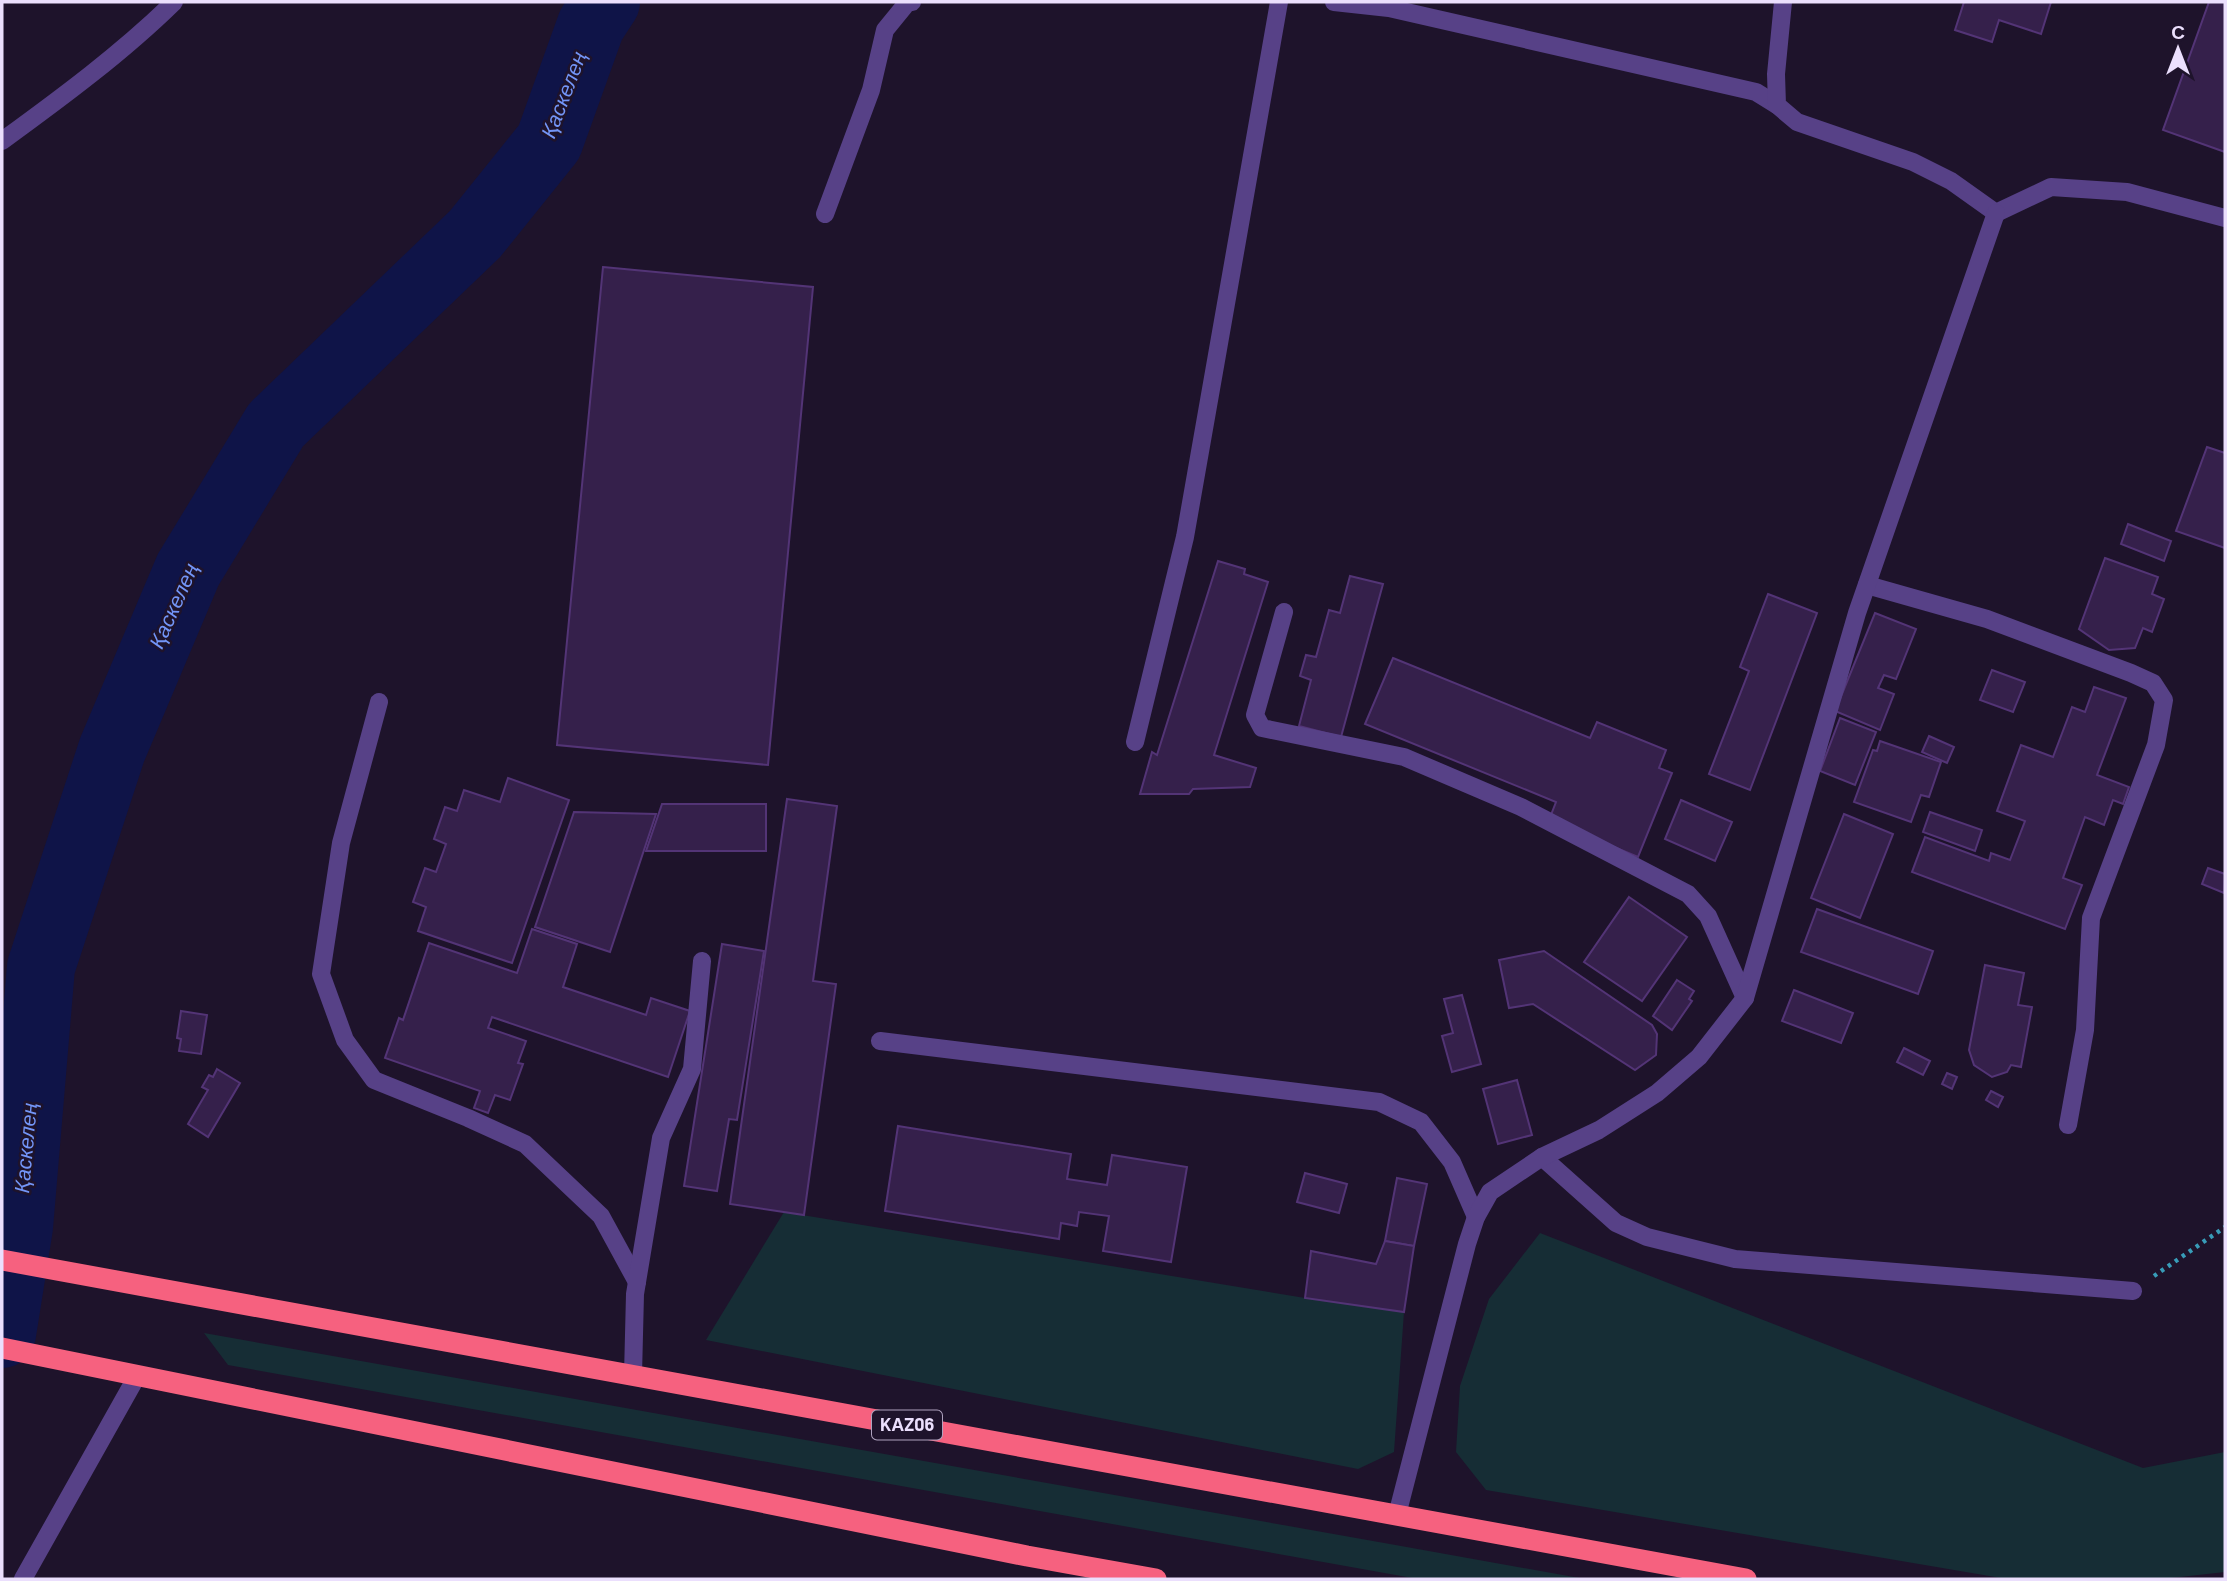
<svg xmlns="http://www.w3.org/2000/svg" width="2227" height="1581" font-family="Barlow,sans-serif">
<rect width="100%" height="100%" fill="#1e132b"/>
<g fill="#162d35">
<path d="M 784,1212 L 1305,1298 L 1404,1312 L 1394,1452 L 1358,1469 L 706,1340 Z"/>
<path d="M 1540,1233 L 2143,1468 L 2225,1452 L 2225,1572 L 2162,1579 L 2007,1579 L 1486,1490 L 1456,1452 L 1460,1386 L 1489,1299 Z"/>
<path d="M 204,1333 L 1401,1546 L 1585,1579 L 1418,1579 L 228,1365 Z"/>
</g>
<g fill="none" stroke-linecap="round" stroke-linejoin="round">
<path stroke="#0f1448" stroke-width="68" d="M 2,1334 L 19,1227 L 41,967 L 112,750 L 188,570 L 276,425 L 475,234 L 549,142 L 591,25 L 606,2"/>
</g>
<g fill="#35204b" stroke="#533476" stroke-width="2">
<path d="M 1964,2 L 2051,2 L 2041,34 L 1999,20 L 1992,42 L 1955,30 Z"/>
<path d="M 2209,2 L 2225,2 L 2225,152 L 2163,130 Z"/>
<path d="M 603,267 L 813,287 L 768,765 L 557,745 Z"/>
<path d="M 2207,447 L 2225,453 L 2225,548 L 2176,531 Z"/>
<path d="M 2128,524 L 2171,541 L 2164,561 L 2121,544 Z"/>
<path d="M 2105,558 L 2158,577 L 2152,594 L 2164,599 L 2152,632 L 2143,628 L 2135,648 L 2109,650 L 2079,629 Z"/>
<path d="M 1218,561 L 1245,569 L 1244,574 L 1268,582 L 1214,755 L 1256,768 L 1250,787 L 1193,789 L 1189,794 L 1140,794 L 1152,752 L 1157,755 Z"/>
<path d="M 1350,576 L 1383,584 L 1341,737 L 1299,726 L 1311,680 L 1300,676 L 1306,655 L 1316,657 L 1329,610 L 1340,613 Z"/>
<path d="M 1768,594 L 1817,613 L 1750,790 L 1709,774 L 1749,671 L 1740,667 Z"/>
<path d="M 1875,613 L 1916,629 L 1896,679 L 1884,675 L 1878,688 L 1894,694 L 1880,730 L 1835,711 Z"/>
<path d="M 1393,658 L 1590,738 L 1597,722 L 1666,750 L 1659,768 L 1672,773 L 1638,857 L 1549,820 L 1556,802 L 1365,724 Z"/>
<path d="M 1992,670 L 2025,682 L 2013,712 L 1980,700 Z"/>
<path d="M 2094,687 L 2126,698 L 2097,775 L 2129,787 L 2123,804 L 2113,800 L 2104,825 L 2085,817 L 2063,878 L 2082,885 L 2065,929 L 1912,872 L 1925,837 L 1989,861 L 1991,853 L 2010,860 L 2025,821 L 1997,811 L 2021,745 L 2053,757 L 2072,707 L 2085,712 Z"/>
<path d="M 1840,718 L 1876,732 L 1855,785 L 1820,771 Z"/>
<path d="M 1929,736 L 1954,747 L 1947,763 L 1922,752 Z"/>
<path d="M 1880,741 L 1941,762 L 1929,797 L 1921,795 L 1911,822 L 1854,802 L 1873,750 L 1877,751 Z"/>
<path d="M 508,778 L 569,800 L 512,963 L 418,931 L 426,907 L 413,902 L 425,868 L 436,872 L 446,844 L 434,839 L 445,807 L 457,811 L 464,790 L 500,802 Z"/>
<path d="M 787,799 L 837,806 L 813,981 L 836,984 L 804,1215 L 730,1204 Z"/>
<path d="M 1681,800 L 1732,822 L 1715,861 L 1665,839 Z"/>
<path d="M 662,804 L 766,804 L 766,851 L 646,851 Z"/>
<path d="M 574,812 L 656,814 L 610,952 L 535,927 Z"/>
<path d="M 1930,812 L 1982,830 L 1975,851 L 1923,832 Z"/>
<path d="M 1844,814 L 1893,834 L 1860,918 L 1811,898 Z"/>
<path d="M 2208,868 L 2225,874 L 2224,893 L 2202,884 Z"/>
<path d="M 1629,897 L 1687,937 L 1642,1001 L 1584,962 Z"/>
<path d="M 1817,909 L 1933,951 L 1918,994 L 1801,952 Z"/>
<path d="M 532,929 L 577,944 L 563,987 L 646,1015 L 651,998 L 690,1011 L 668,1077 L 492,1017 L 488,1028 L 526,1041 L 518,1063 L 523,1064 L 510,1100 L 495,1095 L 488,1113 L 474,1108 L 480,1091 L 385,1058 L 399,1018 L 403,1020 L 429,943 L 517,973 Z"/>
<path d="M 722,944 L 764,951 L 737,1120 L 729,1119 L 717,1191 L 684,1186 Z"/>
<path d="M 1544,951 L 1652,1025 L 1657,1034 L 1656,1055 L 1635,1070 L 1533,1004 L 1509,1008 L 1499,960 Z"/>
<path d="M 1985,965 L 2024,973 L 2018,1005 L 2032,1007 L 2021,1067 L 2011,1065 L 2007,1072 L 1992,1077 L 1974,1065 L 1969,1050 Z"/>
<path d="M 1677,980 L 1694,991 L 1689,999 L 1692,1001 L 1672,1030 L 1653,1016 Z"/>
<path d="M 1794,990 L 1853,1013 L 1841,1043 L 1782,1021 Z"/>
<path d="M 1462,995 L 1481,1064 L 1452,1072 L 1442,1036 L 1453,1033 L 1444,999 Z"/>
<path d="M 181,1011 L 207,1015 L 201,1054 L 179,1051 L 181,1039 L 177,1038 Z"/>
<path d="M 1904,1048 L 1930,1061 L 1923,1075 L 1897,1062 Z"/>
<path d="M 217,1069 L 240,1083 L 208,1137 L 188,1124 L 208,1090 L 202,1087 L 209,1075 L 213,1077 Z"/>
<path d="M 1947,1073 L 1957,1077 L 1952,1089 L 1942,1084 Z"/>
<path d="M 1517,1080 L 1532,1135 L 1498,1144 L 1483,1089 Z"/>
<path d="M 1991,1091 L 2003,1097 L 1998,1107 L 1986,1100 Z"/>
<path d="M 898,1126 L 1071,1154 L 1067,1179 L 1107,1185 L 1112,1155 L 1187,1167 L 1171,1262 L 1103,1251 L 1109,1216 L 1079,1212 L 1077,1226 L 1061,1223 L 1059,1239 L 885,1211 Z"/>
<path d="M 1305,1173 L 1347,1184 L 1339,1213 L 1297,1202 Z"/>
<path d="M 1397,1178 L 1427,1184 L 1414,1246 L 1385,1241 Z"/>
<path d="M 1385,1241 L 1414,1246 L 1404,1312 L 1305,1298 L 1311,1251 L 1376,1264 Z"/>
</g>
<g fill="none" stroke-linecap="round" stroke-linejoin="round">
<path stroke="#389cb8" stroke-width="4.5" stroke-dasharray="3.5 5" stroke-linecap="butt" d="M 2154,1276 L 2225,1227"/>
<g stroke="#574187" stroke-width="18">
<path d="M 1334,2 L 1389,8 L 1756,92 L 1777,105"/>
<path d="M 1783,2 L 1776,74 L 1777,105 L 1797,122 L 1913,162 L 1951,181 L 1996,213 L 2051,187 L 2127,192 L 2225,218"/>
<path d="M 2,141 C 61,98 122,53 174,2"/>
<path d="M 825,214 L 871,90 L 885,30 L 907,3 L 912,2"/>
<path d="M 1867,585 L 1987,619 L 2131,673 L 2153,683 L 2164,700 L 2156,745 L 2091,918 L 2085,1030 L 2068,1125"/>
<path d="M 1284,612 L 1255,715 L 1262,728 L 1404,757 L 1521,807 L 1688,894 L 1708,916 L 1745,998"/>
<path d="M 379,702 L 341,843 L 321,974 L 345,1040 L 374,1080 L 468,1118 L 525,1144 L 601,1216 L 637,1282"/>
<path d="M 1135,742 L 1185,537 L 1279,2"/>
<path d="M 880,1041 L 1379,1102 L 1421,1122 L 1452,1162 L 1476,1217"/>
<path d="M 1542,1157 L 1616,1223 L 1647,1237 L 1735,1259 L 2133,1291"/>
<path d="M 633,1375 L 635,1294 L 661,1138 L 692,1069 L 702,961"/>
<path d="M 1397,1515 L 1467,1244 L 1476,1217 L 1490,1192 L 1542,1157 L 1599,1130 L 1657,1093 L 1699,1057 L 1745,998 L 1857,613 L 1996,213"/>
<path d="M 23,1579 L 137,1376"/>
</g>
<g stroke="#f6617f" stroke-width="21">
<path d="M 2,1260 L 1746,1579"/>
<path d="M 2,1348 L 1027,1556 L 1156,1579"/>
</g>
</g>
<g text-anchor="middle" stroke-width="5" stroke-linejoin="round" paint-order="stroke">
<rect fill="#1e132b" stroke="#aea2be" stroke-width="2" x="872" y="1410.5" width="70" height="29" rx="5"/>
<g font-size="18" font-weight="bold" fill="#ebdffd">
<text x="907" y="1431">KАZ06</text>
</g>
<g font-size="21" font-style="italic" fill="#7395f7" stroke="#1e132b">
<text transform="translate(564 95) rotate(-69)" y="7">Қаскелең</text>
<text transform="translate(174 606) rotate(-66)" y="7">Қаскелең</text>
<text transform="translate(26 1148) rotate(-85)" y="7">Қаскелең</text>
</g>
</g>
<rect width="2227" height="1581" fill="none" stroke="#ebdffd" stroke-width="7"/>
<g transform="translate(2178 49)" stroke="#1e132b" stroke-width="5" paint-order="stroke">
<path d="M0-5L12 26L0 18L-12 26Z" fill="#ebdffd"/>
<text y="-10" font-size="19" font-weight="bold" text-anchor="middle" fill="#ebdffd">С</text>
</g>
</svg>
